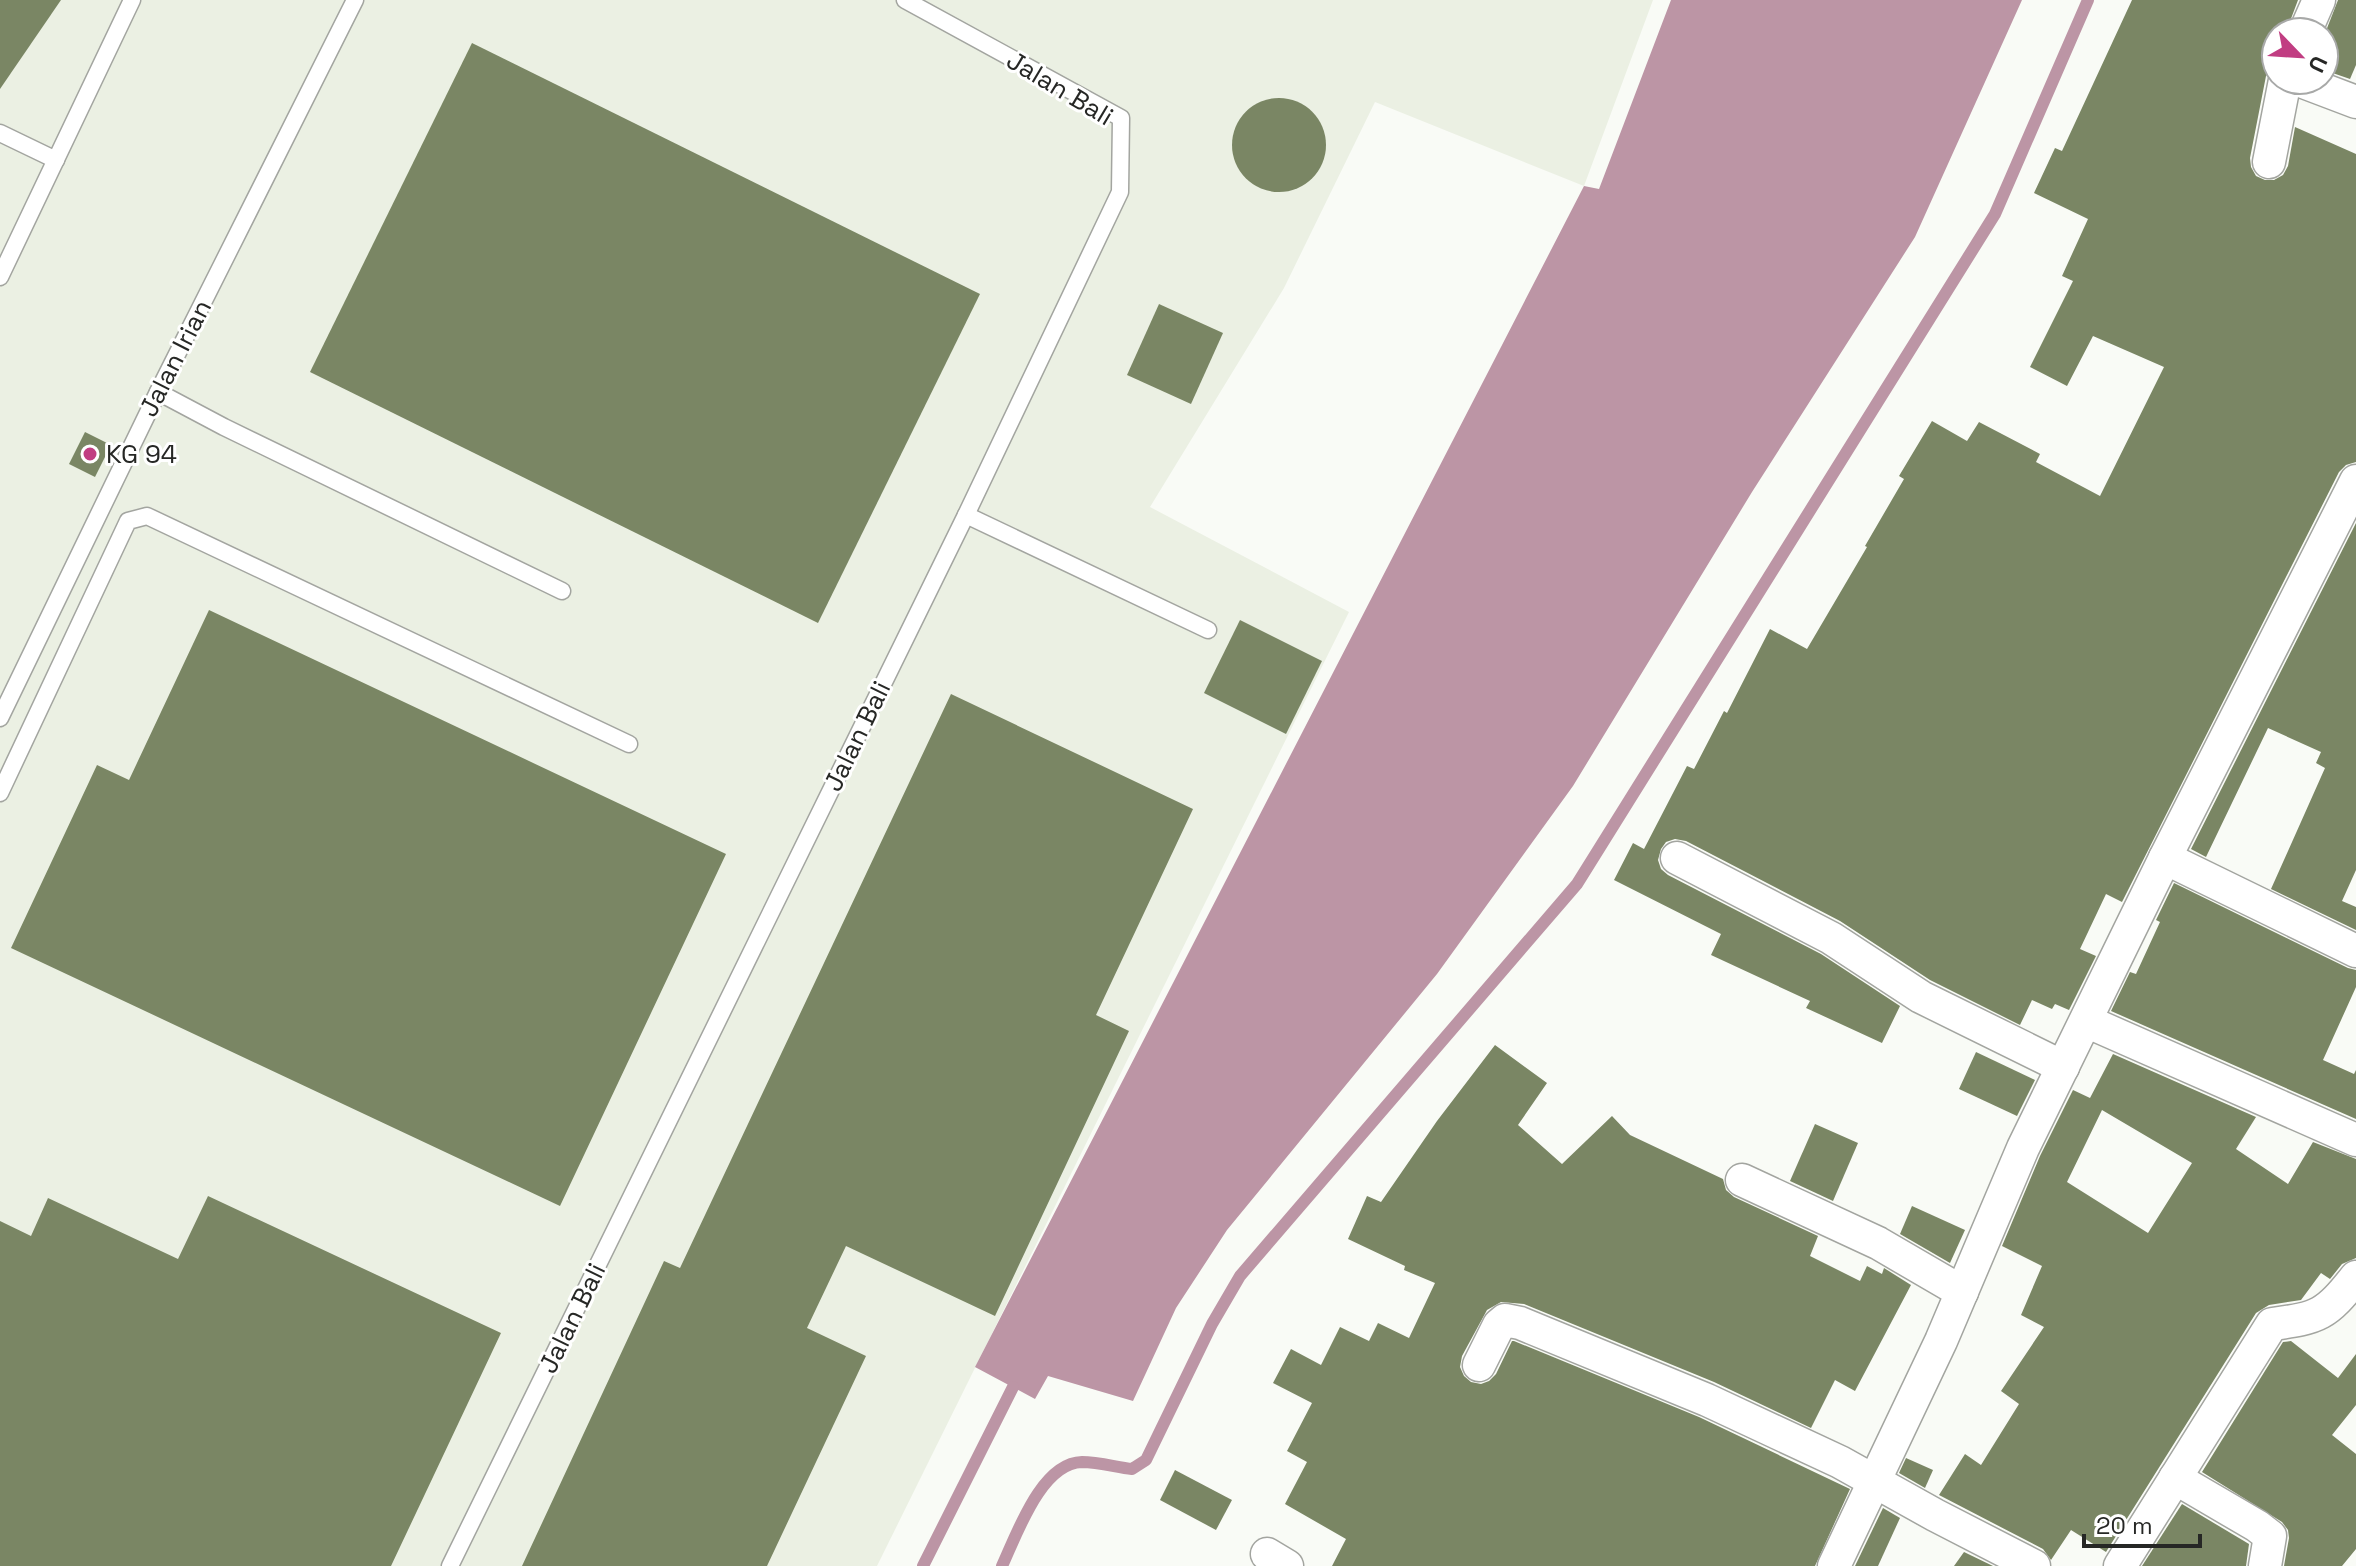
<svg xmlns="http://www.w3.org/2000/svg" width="2356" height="1566" font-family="'Space Grotesk',sans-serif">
<rect width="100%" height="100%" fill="#f9fbf6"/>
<path fill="#ebf0e3" d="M 0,0 L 1653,0 L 1584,186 L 1375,102 L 1284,288 L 1150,507 L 1349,612 L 877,1566 L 0,1566 Z"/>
<path fill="#bc95a5" d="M 1671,0 L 2022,0 L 1915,237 L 1752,492 L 1573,786 L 1437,974 L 1227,1230 L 1176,1308 L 1133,1401 L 1048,1376 L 1035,1399 L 975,1367 L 1584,186 L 1599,189 Z"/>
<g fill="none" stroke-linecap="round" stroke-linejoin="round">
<g stroke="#bc95a5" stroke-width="12">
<path d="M 923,1566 L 1013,1387"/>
<path d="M 1002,1566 C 1017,1534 1041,1463 1082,1462 C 1098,1462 1116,1467 1132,1469 L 1146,1460 L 1212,1324 L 1240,1276 L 1577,884 L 1995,214 L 2088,0"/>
</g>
</g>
<g fill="#7a8664" fill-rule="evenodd">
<path d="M 0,0 L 61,0 L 0,89 Z"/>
<path d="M 2132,0 L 2298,0 L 2286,32 L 2276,32 L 2276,64 L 2266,76 L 2250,158 L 2251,167 L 2256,176 L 2265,180 L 2274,180 L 2283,175 L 2288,166 L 2295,127 L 2356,154 L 2356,462 L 2346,465 L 2339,472 L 2122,902 L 2106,894 L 2080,949 L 2096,956 L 2069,1010 L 2055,1004 L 2052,1009 L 2032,1000 L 2020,1025 L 1930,980 L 1840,921 L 1686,841 L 1675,839 L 1666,842 L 1661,849 L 1658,860 L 1661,869 L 1668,875 L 1821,954 L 1900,1006 L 1882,1043 L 1806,1008 L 1810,1001 L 1711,955 L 1721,934 L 1614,880 L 1633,843 L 1644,849 L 1687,766 L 1694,769 L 1724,711 L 1727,713 L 1770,629 L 1807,649 L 1867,547 L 1865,546 L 1904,479 L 1899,476 L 1932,421 L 1967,441 L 1979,422 L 2040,454 L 2036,462 L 2100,496 L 2164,367 L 2093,336 L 2067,386 L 2030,367 L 2073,281 L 2062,276 L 2088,219 L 2034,193 L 2055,148 L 2062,151 Z"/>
<path d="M 2338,0 L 2356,0 L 2356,65 L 2350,79 L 2324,70 L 2324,36 Z"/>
<path d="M 472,43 L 980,294 L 818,623 L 310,372 Z"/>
<circle cx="1279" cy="145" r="47"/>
<path d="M 1159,304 L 1223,333 L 1191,404 L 1127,375 Z"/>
<path d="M 85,432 L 111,445 L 95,477 L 69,464 Z"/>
<path d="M 2356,523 L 2356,870 L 2342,901 L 2356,907 L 2356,930 L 2271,889 L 2325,768 L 2316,763 L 2321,752 L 2268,728 L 2206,857 L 2191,849 Z"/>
<path d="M 209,610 L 726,854 L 560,1206 L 11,948 L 97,765 L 129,780 Z"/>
<path d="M 1240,620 L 1322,661 L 1286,734 L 1204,693 Z"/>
<path d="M 951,694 L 1193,809 L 1096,1015 L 1129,1031 L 995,1316 L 846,1246 L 807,1328 L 866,1356 L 767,1566 L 522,1566 L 664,1261 L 680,1268 Z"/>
<path d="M 2174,883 L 2348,968 L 2356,970 L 2356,987 L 2323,1060 L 2354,1074 L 2356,1070 L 2356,1119 L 2111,1011 L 2130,972 L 2136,974 L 2160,922 L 2156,920 Z"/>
<path d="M 1495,1045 L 1547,1083 L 1518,1125 L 1562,1164 L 1612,1116 L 1630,1135 L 1723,1179 L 1726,1190 L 1734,1197 L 1818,1236 L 1810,1256 L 1860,1281 L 1867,1266 L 1882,1274 L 1884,1268 L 1911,1285 L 1855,1391 L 1835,1380 L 1811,1428 L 1714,1382 L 1524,1304 L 1501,1302 L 1487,1310 L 1462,1356 L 1460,1367 L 1464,1376 L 1471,1382 L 1481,1384 L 1489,1381 L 1496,1374 L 1512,1341 L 1514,1341 L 1699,1417 L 1850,1489 L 1815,1566 L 1332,1566 L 1346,1539 L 1285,1504 L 1307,1462 L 1287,1451 L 1312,1403 L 1273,1383 L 1291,1349 L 1321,1365 L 1340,1327 L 1369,1341 L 1378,1323 L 1409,1338 L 1435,1283 L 1404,1270 L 1405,1266 L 1348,1239 L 1367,1196 L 1381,1202 L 1437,1121 Z"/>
<path d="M 1976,1052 L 2035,1080 L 2017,1116 L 1959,1089 Z"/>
<path d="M 2113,1054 L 2256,1117 L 2236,1149 L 2288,1184 L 2313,1142 L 2356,1159 L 2356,1258 L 2342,1264 L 2330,1279 L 2321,1273 L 2301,1300 L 2269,1305 L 2256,1313 L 2106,1552 L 2071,1530 L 2051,1560 L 2043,1549 L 1939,1495 L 1965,1454 L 1981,1465 L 2019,1404 L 2001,1391 L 2044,1327 L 2021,1315 L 2042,1266 L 2002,1246 L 2040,1156 L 2073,1090 L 2090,1098 ZM 2102,1110 L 2192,1163 L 2148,1233 L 2067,1182 Z"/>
<path d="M 1815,1124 L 1858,1143 L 1833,1201 L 1790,1181 Z"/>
<path d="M 208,1196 L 501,1333 L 391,1566 L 0,1566 L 0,1221 L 31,1236 L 48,1198 L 178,1259 Z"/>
<path d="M 1912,1206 L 1965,1230 L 1950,1263 L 1900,1234 Z"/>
<path d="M 2291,1341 L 2338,1378 L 2356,1354 L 2356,1405 L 2332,1435 L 2356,1454 L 2356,1549 L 2342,1566 L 2284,1566 L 2289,1538 L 2288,1530 L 2282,1522 L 2202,1472 L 2283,1342 Z"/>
<path d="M 1906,1458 L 1933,1470 L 1925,1488 L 1899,1473 Z"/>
<path d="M 1175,1470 L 1232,1500 L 1216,1530 L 1160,1500 Z"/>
<path d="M 2182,1504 L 2249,1544 L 2246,1566 L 2142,1566 Z"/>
<path d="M 1883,1508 L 1900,1518 L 1878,1566 L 1855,1566 Z"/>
<path d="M 1964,1552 L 1993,1566 L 1954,1566 Z"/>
</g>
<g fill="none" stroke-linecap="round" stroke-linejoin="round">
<g stroke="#a3a5a0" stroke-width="19">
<g id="service">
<path d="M 0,133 L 56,160"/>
<path d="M 0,277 L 132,0"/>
<path d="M 158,392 L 224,427 L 562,591"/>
<path d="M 966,515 L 1208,630"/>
<path d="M 0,718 L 158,392 L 355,0"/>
<path d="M 0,793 L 128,521 L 147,516 L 629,744"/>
<path d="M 450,1566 L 966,515 L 1120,192 L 1121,118 L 905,0"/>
</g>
</g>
<g stroke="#a3a5a0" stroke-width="35">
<g id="minor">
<path d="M 2305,32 L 2319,0"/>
<path d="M 2298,80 L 2356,102"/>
<path d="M 2269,162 L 2285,80"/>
<path d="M 1677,858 L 1831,938 L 1921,997 L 2063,1067"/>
<path d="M 2165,858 L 2356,951"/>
<path d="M 2086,1021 L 2356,1140"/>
<path d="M 1742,1180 L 1878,1243 L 1962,1292"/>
<path d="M 1479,1365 L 1499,1325 L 1505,1320 L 1520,1323 L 1707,1400 L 1840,1462 L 1935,1515 L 2034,1566"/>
<path d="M 2175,1478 L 2257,1526 L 2270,1536 L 2265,1566"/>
<path d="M 1267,1554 L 1287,1566"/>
<path d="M 1834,1566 L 1941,1341 L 2023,1148 L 2165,858 L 2356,481"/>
<path d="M 2120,1566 L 2272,1324 C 2319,1318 2326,1315 2356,1277"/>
</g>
</g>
<use href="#service" stroke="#fff" stroke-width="16"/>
<use href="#minor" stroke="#fff" stroke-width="32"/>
</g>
<circle fill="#c13d82" stroke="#fff" stroke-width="3" cx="90" cy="454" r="8"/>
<g text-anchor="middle" stroke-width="6" stroke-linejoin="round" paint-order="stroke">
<g font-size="26" fill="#262725" stroke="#fff">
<text transform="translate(1060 88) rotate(31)" y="9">Jalan Bali</text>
<text transform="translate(175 358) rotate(-63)" y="9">Jalan Irian</text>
<text transform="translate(857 736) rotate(-64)" y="9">Jalan Bali</text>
<text transform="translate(572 1318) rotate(-64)" y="9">Jalan Bali</text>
</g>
<g font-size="26" fill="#262725" stroke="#fff" text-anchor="start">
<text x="106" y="463">KG 94</text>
</g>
</g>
<g transform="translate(2300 56) rotate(115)"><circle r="38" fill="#ffffff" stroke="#a8a9a8" stroke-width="2"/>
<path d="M0-6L14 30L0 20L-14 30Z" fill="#c13d82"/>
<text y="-12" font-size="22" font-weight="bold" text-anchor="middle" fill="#262725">U</text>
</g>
<path d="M2084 1534v12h116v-12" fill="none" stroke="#262725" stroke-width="4"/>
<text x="2096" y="1534" font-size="24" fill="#262725" stroke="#ffffff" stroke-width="6" paint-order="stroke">20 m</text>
</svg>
